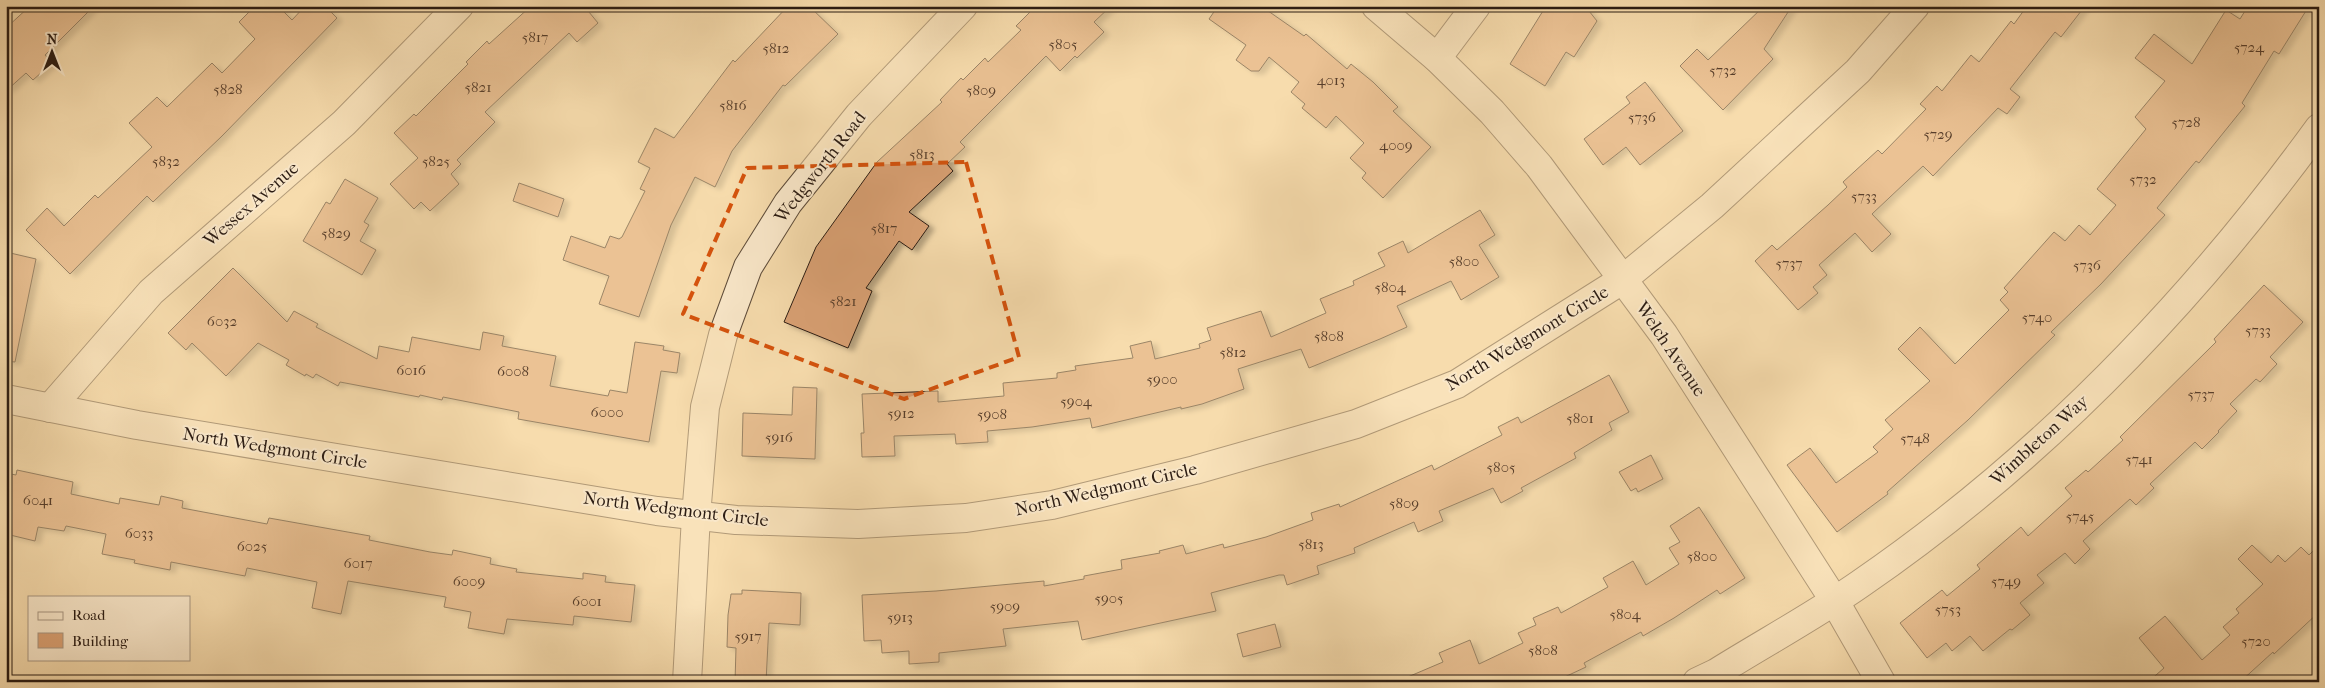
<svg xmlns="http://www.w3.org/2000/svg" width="2325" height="688" font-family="'IM FELL French Canon',serif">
<defs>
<filter id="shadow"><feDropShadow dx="5.5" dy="3" stdDeviation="2.5" flood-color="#0004"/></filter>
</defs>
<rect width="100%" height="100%" fill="#f7dcad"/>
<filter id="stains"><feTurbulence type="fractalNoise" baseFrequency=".004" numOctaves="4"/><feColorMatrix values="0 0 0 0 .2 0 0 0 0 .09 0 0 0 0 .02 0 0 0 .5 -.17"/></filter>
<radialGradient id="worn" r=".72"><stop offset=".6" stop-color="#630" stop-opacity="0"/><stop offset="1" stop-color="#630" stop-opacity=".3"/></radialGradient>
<g fill="#dba274" stroke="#2b1c13" filter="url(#shadow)">
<path d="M 30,6 L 94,6 L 45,55 L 52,63 L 33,80 L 26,73 L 6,91 L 6,28 Z"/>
<path d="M 255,6 L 278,6 L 292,20 L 305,6 L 325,6 L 337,18 L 222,136 L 153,202 L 147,196 L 70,274 L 26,230 L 47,208 L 64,226 L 95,195 L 98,198 L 152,147 L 129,123 L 157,97 L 167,107 L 212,63 L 222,73 L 255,39 L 239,22 Z"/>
<path d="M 531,6 L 584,6 L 598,23 L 577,42 L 569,33 L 485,112 L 495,122 L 457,160 L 461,164 L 451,174 L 459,184 L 430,211 L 421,202 L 414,209 L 390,184 L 418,158 L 394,133 L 414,114 L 416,116 L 468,64 L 466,62 L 487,41 L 489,44 Z"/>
<path d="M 788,6 L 809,6 L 838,34 L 785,86 L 783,85 L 732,151 L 715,187 L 695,177 L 671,225 L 639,317 L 599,304 L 609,276 L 563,260 L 571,236 L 605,248 L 610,236 L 619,239 L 622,237 L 645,191 L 640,189 L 650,168 L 638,162 L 655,128 L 674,138 L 733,60 L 735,62 Z"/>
<path d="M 1036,6 L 1111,6 L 1094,22 L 1104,32 L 1077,58 L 1075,56 L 1060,71 L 1046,56 L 960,142 L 965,147 L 947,164 L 953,171 L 909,212 L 929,226 L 912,250 L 899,241 L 866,288 L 872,291 L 848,348 L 784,322 L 816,247 L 877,162 L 942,102 L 940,100 L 961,78 L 963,80 L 985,58 L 988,62 L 1021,30 L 1016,26 Z"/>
<path d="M 1218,6 L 1261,6 L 1304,36 L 1306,34 L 1347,69 L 1351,64 L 1373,82 L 1398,107 L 1393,111 L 1431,147 L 1383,198 L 1362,178 L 1366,173 L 1350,158 L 1364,143 L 1336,116 L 1326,128 L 1302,108 L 1305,104 L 1291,92 L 1299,82 L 1269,57 L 1259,71 L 1251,71 L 1236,60 L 1246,45 L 1209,19 Z"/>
<path d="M 1546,6 L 1585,6 L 1597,21 L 1574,57 L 1566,52 L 1545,86 L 1510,64 Z"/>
<path d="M 1764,6 L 1792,6 L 1764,49 L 1773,59 L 1723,110 L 1680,66 L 1697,49 L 1708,60 Z"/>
<path d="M 2027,6 L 2085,6 L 2061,37 L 2055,32 L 2010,89 L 2020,97 L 2007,114 L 1998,108 L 1933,176 L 1923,166 L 1872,214 L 1891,234 L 1872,252 L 1855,233 L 1819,265 L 1827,275 L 1813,287 L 1818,293 L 1798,310 L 1755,261 L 1772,245 L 1777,250 L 1828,205 L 1847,187 L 1843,182 L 1878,150 L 1882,154 L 1926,109 L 1920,104 L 1937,86 L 1942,91 L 1971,55 L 1979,62 L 2011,21 L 2014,24 Z"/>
<path d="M 2248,6 L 2309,6 L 2279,54 L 2274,51 L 2242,103 L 2245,106 L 2199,163 L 2196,161 L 2157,208 L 2165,215 L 2101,284 L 2051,332 L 2055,335 L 1968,420 L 1887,492 L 1888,494 L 1837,532 L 1787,465 L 1810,448 L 1836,483 L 1878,452 L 1873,447 L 1893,429 L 1885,420 L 1930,381 L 1898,349 L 1920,327 L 1955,364 L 2009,310 L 2000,300 L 2008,292 L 2004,288 L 2054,232 L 2065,241 L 2079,225 L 2090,235 L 2116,205 L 2097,189 L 2146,129 L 2135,117 L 2165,81 L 2135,58 L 2154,34 L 2192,64 L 2226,10 L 2240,19 Z"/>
<path d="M 1645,82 L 1683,131 L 1640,165 L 1626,147 L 1603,165 L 1584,139 L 1630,103 L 1626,97 Z"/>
<path d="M 345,179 L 378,198 L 364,222 L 369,225 L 360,241 L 376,250 L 362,275 L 303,241 L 326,202 L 330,204 Z"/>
<path d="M 519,183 L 564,199 L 558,217 L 513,201 Z"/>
<path d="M 1480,210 L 1495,235 L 1479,245 L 1499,277 L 1461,300 L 1451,281 L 1397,306 L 1407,327 L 1380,339 L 1309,368 L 1301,349 L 1238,369 L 1244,389 L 1202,404 L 1181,409 L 1181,407 L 1092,428 L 1090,418 L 1032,427 L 987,431 L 988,442 L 956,444 L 955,434 L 894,436 L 895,456 L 862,457 L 861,433 L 864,433 L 862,394 L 938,391 L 938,402 L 1004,396 L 1003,383 L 1057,378 L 1057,373 L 1076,370 L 1075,366 L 1133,358 L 1130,346 L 1151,341 L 1155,359 L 1200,348 L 1199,344 L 1211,340 L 1207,328 L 1261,311 L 1271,337 L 1326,313 L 1320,299 L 1354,285 L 1353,281 L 1385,266 L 1378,253 L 1403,241 L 1408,253 Z"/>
<path d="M 6,252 L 36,259 L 15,362 L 6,361 Z"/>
<path d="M 233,268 L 287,322 L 294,311 L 318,324 L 316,327 L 377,359 L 379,346 L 409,352 L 412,337 L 480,350 L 483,332 L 504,336 L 502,346 L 556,356 L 550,386 L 608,396 L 610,390 L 627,393 L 635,342 L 664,346 L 663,350 L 680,353 L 677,373 L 661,371 L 649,442 L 518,419 L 519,412 L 443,397 L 442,400 L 420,395 L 419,397 L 340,382 L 338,386 L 316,374 L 313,378 L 306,374 L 305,376 L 286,365 L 289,360 L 258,343 L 226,376 L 192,343 L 186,350 L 168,333 Z"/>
<path d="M 2264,285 L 2303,322 L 2270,357 L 2277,364 L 2260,382 L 2256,379 L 2230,404 L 2237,411 L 2218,431 L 2219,432 L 2202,449 L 2195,442 L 2150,484 L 2154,488 L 2136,505 L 2130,499 L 2083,541 L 2090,549 L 2075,564 L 2065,553 L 2037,575 L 2044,583 L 2020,603 L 2030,615 L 2012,630 L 2010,629 L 1983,651 L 1970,636 L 1952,651 L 1946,643 L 1927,658 L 1900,623 L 1942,590 L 1947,596 L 1980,569 L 1977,565 L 2021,527 L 2028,536 L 2072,496 L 2065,488 L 2086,470 L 2088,472 L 2123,440 L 2120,437 L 2216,342 L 2214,339 Z"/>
<path d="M 1609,375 L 1629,412 L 1609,423 L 1612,430 L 1574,453 L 1576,458 L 1521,488 L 1523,491 L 1501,503 L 1493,488 L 1439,511 L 1443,521 L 1418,532 L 1414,522 L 1354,548 L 1355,553 L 1317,566 L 1319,574 L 1287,585 L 1284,575 L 1279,575 L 1211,593 L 1216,611 L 1082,640 L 1078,621 L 1003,629 L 1006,646 L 939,653 L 939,662 L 909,664 L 909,651 L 882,653 L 881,640 L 864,641 L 862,595 L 936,591 L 1044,581 L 1044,586 L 1084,579 L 1084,576 L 1122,569 L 1121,560 L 1160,553 L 1159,551 L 1183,545 L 1186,554 L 1223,544 L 1224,548 L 1266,537 L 1313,520 L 1311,513 L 1339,504 L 1340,507 L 1432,465 L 1434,470 L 1502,435 L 1498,427 L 1518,417 L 1521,423 Z"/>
<path d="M 793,387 L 817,388 L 815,459 L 742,456 L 743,413 L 792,415 Z"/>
<path d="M 1651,455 L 1663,479 L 1638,492 L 1636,488 L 1631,491 L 1619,472 Z"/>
<path d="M 17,470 L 73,482 L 71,494 L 119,504 L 120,498 L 159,505 L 161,496 L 183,501 L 182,508 L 267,524 L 269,518 L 370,536 L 369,540 L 430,552 L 452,555 L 453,550 L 491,558 L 490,564 L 517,569 L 516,572 L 583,579 L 583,573 L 606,576 L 605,582 L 635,585 L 631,622 L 574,616 L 573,625 L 507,619 L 504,634 L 468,628 L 471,612 L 444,607 L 446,597 L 348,581 L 341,614 L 312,608 L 317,582 L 247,568 L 245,576 L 171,562 L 170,570 L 134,563 L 135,560 L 102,554 L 106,534 L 66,526 L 64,531 L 38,527 L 35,541 L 6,534 L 6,473 L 16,475 Z"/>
<path d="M 1699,507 L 1745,578 L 1720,594 L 1717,590 L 1674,618 L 1643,636 L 1641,632 L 1584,663 L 1586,667 L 1554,682 L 1396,682 L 1443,662 L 1439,653 L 1470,640 L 1479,664 L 1523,643 L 1518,633 L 1536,625 L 1533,618 L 1558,607 L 1561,613 L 1608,587 L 1603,578 L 1633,561 L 1646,585 L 1679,564 L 1669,548 L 1680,542 L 1670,526 Z"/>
<path d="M 2252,545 L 2271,563 L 2278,555 L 2285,562 L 2301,547 L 2309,555 L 2319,545 L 2319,612 L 2274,654 L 2273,652 L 2240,682 L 2148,682 L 2164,668 L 2139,638 L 2165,616 L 2202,660 L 2230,635 L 2223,627 L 2239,613 L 2236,609 L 2263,584 L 2238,559 Z"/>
<path d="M 742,590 L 801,593 L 800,625 L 769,623 L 766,682 L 735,682 L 736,648 L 727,647 L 728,615 L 731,594 L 742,594 Z"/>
<path d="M 1275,624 L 1281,647 L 1243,657 L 1237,634 Z"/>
</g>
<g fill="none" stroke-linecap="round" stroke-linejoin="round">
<g stroke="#5e4c3a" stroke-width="30">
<g id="minor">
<path d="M 1437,58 L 1476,6"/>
<path d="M 50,408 L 151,292 L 344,123 L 459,6"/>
<path d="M 687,682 L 696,516 L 705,407 L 723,335 L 748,267 L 788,203 L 859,115 L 963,6"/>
<path d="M 1697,682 L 1716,673 C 1764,643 1814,616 1860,584 C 2039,461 2191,304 2319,128"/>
</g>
</g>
<g stroke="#5e4c3a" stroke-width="30">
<g id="tertiary">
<path d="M 1376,6 L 1437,58 L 1492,112 L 1539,166 L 1664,335 L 1834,600 L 1881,682"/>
<path d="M 6,399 L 137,425 L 657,511 L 736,520 L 858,524 L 966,518 L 1052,505 L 1195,470 L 1356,424 L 1457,384 L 1622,280 L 1712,206 L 1858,71 L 1915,6"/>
</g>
</g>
<use href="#minor" stroke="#fae8ca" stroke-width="28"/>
<use href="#tertiary" stroke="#fae8ca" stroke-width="28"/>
</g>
<path d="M0 0H2325V688H0ZM 966,162 L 1019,357 L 904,399 L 683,314 L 747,168 Z" fill="#f7dcad" fill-opacity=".55" fill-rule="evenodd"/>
<path fill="none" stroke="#d5530d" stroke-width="4" stroke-dasharray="10 6" stroke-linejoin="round" d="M 966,162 L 1019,357 L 904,399 L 683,314 L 747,168 Z"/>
<g text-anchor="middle" stroke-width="4" stroke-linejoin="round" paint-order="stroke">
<g font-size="15" fill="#573e2b">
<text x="535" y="42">5817</text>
<text x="1063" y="49">5805</text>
<text x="2249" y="52">5724</text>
<text x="776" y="53">5812</text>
<text x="1723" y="75">5732</text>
<text x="1331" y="85">4013</text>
<text x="478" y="92">5821</text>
<text x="228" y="94">5828</text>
<text x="981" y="95">5809</text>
<text x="733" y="110">5816</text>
<text x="1642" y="122">5736</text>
<text x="2186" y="127">5728</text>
<text x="1938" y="139">5729</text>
<text x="1396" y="150">4009</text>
<text x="922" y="159">5813</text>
<text x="166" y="166">5832</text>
<text x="436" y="166">5825</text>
<text x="2143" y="184">5732</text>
<text x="1864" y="201">5733</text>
<text x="884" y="233">5817</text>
<text x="336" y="238">5829</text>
<text x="1464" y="266">5800</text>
<text x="1789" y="268">5737</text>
<text x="2087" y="270">5736</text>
<text x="1390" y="292">5804</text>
<text x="843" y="306">5821</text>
<text x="2037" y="322">5740</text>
<text x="222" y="326">6032</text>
<text x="2258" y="335">5733</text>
<text x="1329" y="341">5808</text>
<text x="1233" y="357">5812</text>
<text x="411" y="375">6016</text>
<text x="513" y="376">6008</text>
<text x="1162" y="384">5900</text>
<text x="2201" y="399">5737</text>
<text x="1076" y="406">5904</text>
<text x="607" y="417">6000</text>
<text x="901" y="418">5912</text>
<text x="992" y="419">5908</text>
<text x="1580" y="423">5801</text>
<text x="779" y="442">5916</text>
<text x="1915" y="443">5748</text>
<text x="2139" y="464">5741</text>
<text x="1501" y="472">5805</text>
<text x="38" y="505">6041</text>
<text x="1404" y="508">5809</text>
<text x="2080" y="521">5745</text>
<text x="139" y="538">6033</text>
<text x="1311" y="549">5813</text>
<text x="252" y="551">6025</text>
<text x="1702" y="561">5800</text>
<text x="358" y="568">6017</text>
<text x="469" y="586">6009</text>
<text x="2006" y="586">5749</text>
<text x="1109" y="603">5905</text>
<text x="587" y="606">6001</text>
<text x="1005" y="611">5909</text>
<text x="1948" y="614">5753</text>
<text x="1625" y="619">5804</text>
<text x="900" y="622">5913</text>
<text x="748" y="641">5917</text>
<text x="2256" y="646">5720</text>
<text x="1543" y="655">5808</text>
</g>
<g font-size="18" fill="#2b1c13" stroke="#fae8ca">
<text transform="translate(820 167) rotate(-52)" y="6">Wedgworth Road</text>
<text transform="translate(251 204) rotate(-41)" y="6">Wessex Avenue</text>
<text transform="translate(1527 338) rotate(-31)" y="6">North Wedgmont Circle</text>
<text transform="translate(1671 349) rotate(56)" y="6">Welch Avenue</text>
<text transform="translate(2039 440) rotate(-42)" y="6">Wimbleton Way</text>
<text transform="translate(275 448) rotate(9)" y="6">North Wedgmont Circle</text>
<text transform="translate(1106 489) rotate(-13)" y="6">North Wedgmont Circle</text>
<text transform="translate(676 509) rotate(7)" y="6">North Wedgmont Circle</text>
</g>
</g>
<rect width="2325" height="688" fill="none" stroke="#f7dcad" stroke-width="25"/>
<rect x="8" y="8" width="2310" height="673" fill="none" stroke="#2b1c13" stroke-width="2.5"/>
<rect x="12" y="12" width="2300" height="663" fill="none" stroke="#2b1c13"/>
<rect x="28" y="596" width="162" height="65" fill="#fae8ca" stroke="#a79681"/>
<rect x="38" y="612" width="25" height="8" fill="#fae8ca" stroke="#a79681"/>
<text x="72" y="620" font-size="15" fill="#2b1c13">Road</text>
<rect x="38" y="633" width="25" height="15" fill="#dba274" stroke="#a79681"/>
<text x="72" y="646" font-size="15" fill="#2b1c13">Building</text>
<g transform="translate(52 52)" stroke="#fae8ca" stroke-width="4" paint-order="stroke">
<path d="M0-4L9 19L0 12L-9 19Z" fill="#2b1c13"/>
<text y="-8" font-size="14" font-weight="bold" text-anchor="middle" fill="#2b1c13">N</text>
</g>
<rect width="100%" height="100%" filter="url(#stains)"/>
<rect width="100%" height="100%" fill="url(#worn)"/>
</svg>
